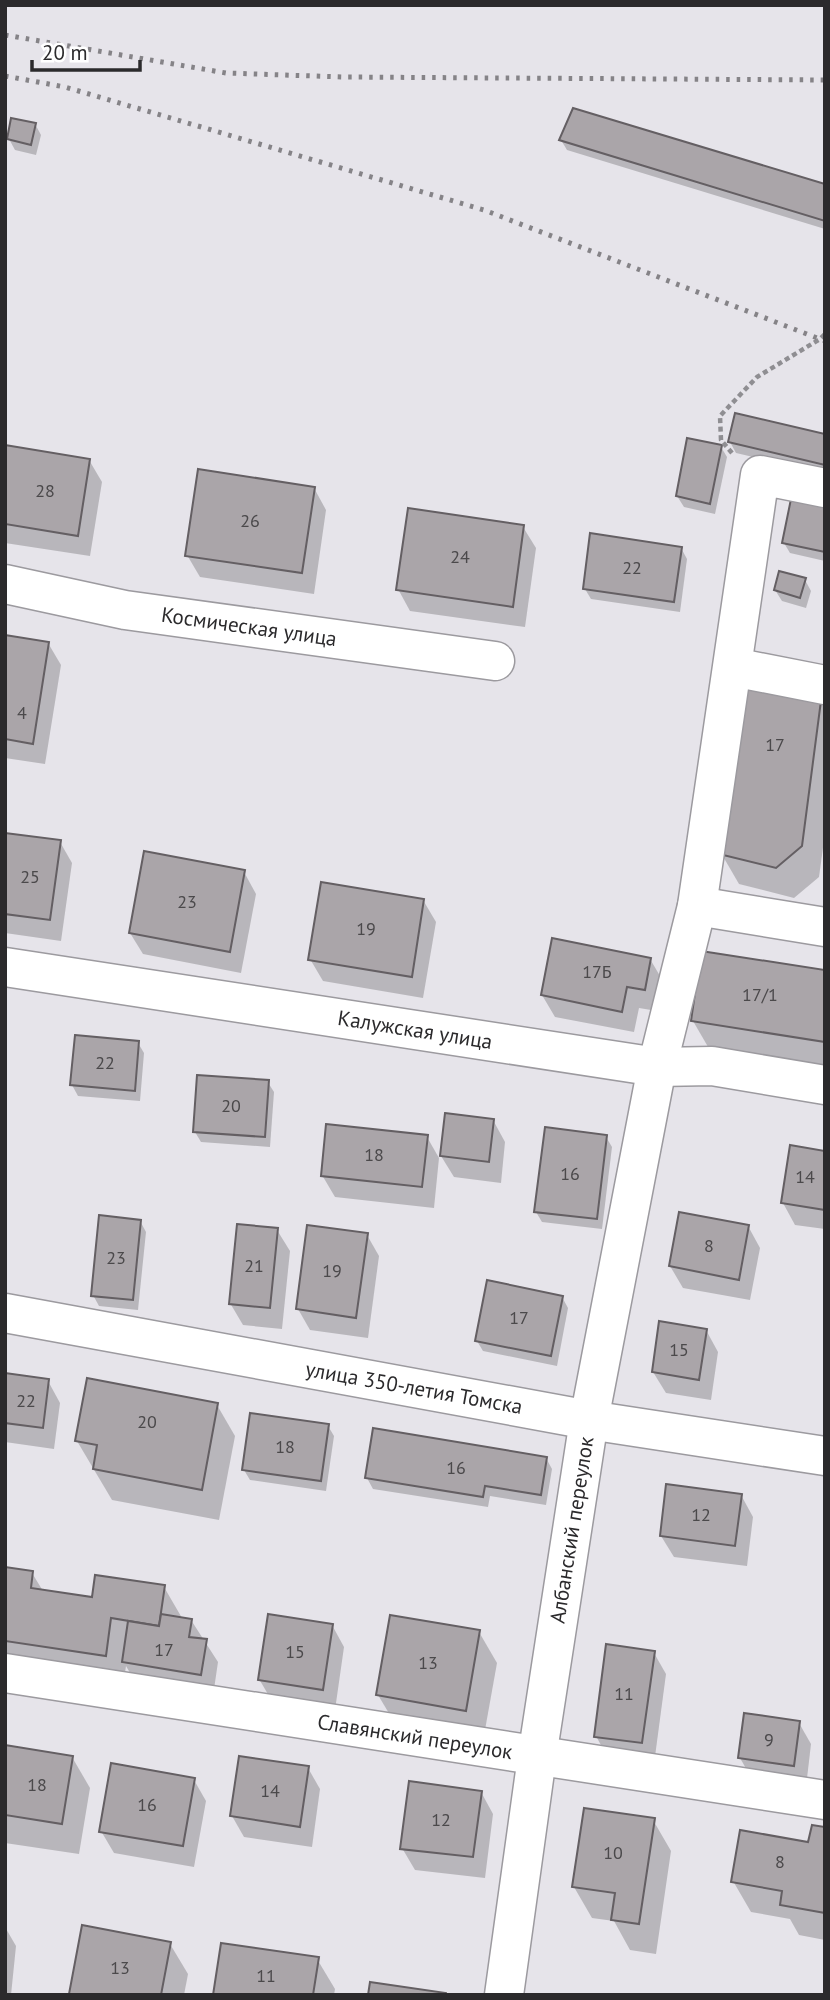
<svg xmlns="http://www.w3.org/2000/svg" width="830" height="2000" font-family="'PT Sans',sans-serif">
<rect width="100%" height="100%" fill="#e6e4ea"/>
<g fill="#0003">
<path d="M 35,124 L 41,135 L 36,155 L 15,150 L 9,139 Z"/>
<path d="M 561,140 L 825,186 L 825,229 L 567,150 Z"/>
<path d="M 825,436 L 825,474 L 736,453 L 730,442 Z"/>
<path d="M 5,447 L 89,460 L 102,482 L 90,556 L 5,543 Z"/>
<path d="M 721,447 L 727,457 L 715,514 L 684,507 L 677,496 Z"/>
<path d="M 314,488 L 326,510 L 314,594 L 200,577 L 187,555 Z"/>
<path d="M 825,508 L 825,561 L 790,553 L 784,543 Z"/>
<path d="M 523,527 L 536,548 L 525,627 L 410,611 L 398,589 Z"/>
<path d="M 681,548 L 687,559 L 680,612 L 591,599 L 585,589 Z"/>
<path d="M 805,580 L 811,591 L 806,608 L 782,601 L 775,590 Z"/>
<path d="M 5,636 L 48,643 L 61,665 L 45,764 L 5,758 Z"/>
<path d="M 748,680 L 825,702 L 825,833 L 819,877 L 794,898 L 739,884 L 721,853 Z"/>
<path d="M 5,834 L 60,842 L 72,863 L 61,941 L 5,933 Z"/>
<path d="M 244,872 L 256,894 L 241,973 L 143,954 L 130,933 Z"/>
<path d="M 423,900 L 436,922 L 423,998 L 323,981 L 310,959 Z"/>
<path d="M 650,959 L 663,981 L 657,1011 L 639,1008 L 634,1032 L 555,1017 L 542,995 Z"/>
<path d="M 825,972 L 825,1069 L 711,1052 L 693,1021 Z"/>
<path d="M 138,1043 L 144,1053 L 140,1101 L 78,1096 L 72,1085 Z"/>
<path d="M 267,1081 L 274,1092 L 270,1147 L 201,1142 L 195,1132 Z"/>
<path d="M 493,1120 L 505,1142 L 501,1183 L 454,1177 L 441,1156 Z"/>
<path d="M 427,1137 L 439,1158 L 434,1208 L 335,1197 L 322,1175 Z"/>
<path d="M 606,1137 L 612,1147 L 602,1229 L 542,1222 L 536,1212 Z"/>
<path d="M 825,1153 L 825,1229 L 795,1225 L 783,1203 Z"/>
<path d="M 140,1221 L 146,1232 L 138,1310 L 99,1306 L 93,1295 Z"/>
<path d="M 748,1226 L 760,1248 L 750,1300 L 683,1288 L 670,1266 Z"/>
<path d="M 277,1230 L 290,1251 L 282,1329 L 243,1325 L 230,1303 Z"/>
<path d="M 367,1235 L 379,1256 L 368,1338 L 310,1330 L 298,1309 Z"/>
<path d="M 562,1297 L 568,1308 L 557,1366 L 483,1351 L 477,1341 Z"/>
<path d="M 706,1330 L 718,1352 L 711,1400 L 666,1393 L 653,1372 Z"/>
<path d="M 5,1375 L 48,1381 L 60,1403 L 54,1449 L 5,1442 Z"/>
<path d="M 217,1405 L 235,1436 L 219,1520 L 112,1500 L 77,1441 Z"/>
<path d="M 328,1426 L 334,1436 L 326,1491 L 250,1480 L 244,1470 Z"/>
<path d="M 546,1458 L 552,1469 L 546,1505 L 490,1496 L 488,1507 L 373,1489 L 367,1478 Z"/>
<path d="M 741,1495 L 753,1517 L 747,1566 L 674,1557 L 661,1536 Z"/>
<path d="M 5,1568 L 32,1573 L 43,1591 L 93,1599 L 164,1587 L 182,1618 L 191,1620 L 218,1662 L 213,1696 L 136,1683 L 126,1666 L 123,1686 L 5,1669 Z"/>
<path d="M 332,1625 L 344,1647 L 335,1710 L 272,1701 L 259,1679 Z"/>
<path d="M 479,1632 L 497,1663 L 483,1741 L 396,1725 L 378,1695 Z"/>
<path d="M 654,1653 L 666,1674 L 654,1764 L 608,1758 L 596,1736 Z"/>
<path d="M 799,1723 L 811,1744 L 806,1787 L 752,1779 L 740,1758 Z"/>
<path d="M 5,1747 L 72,1757 L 90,1788 L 79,1854 L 5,1843 Z"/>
<path d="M 308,1768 L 320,1789 L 312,1847 L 244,1837 L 232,1816 Z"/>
<path d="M 194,1780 L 206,1801 L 194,1867 L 114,1853 L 101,1831 Z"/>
<path d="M 481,1792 L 493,1814 L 485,1878 L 415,1870 L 402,1848 Z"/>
<path d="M 653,1820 L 671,1851 L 656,1954 L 630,1950 L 614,1921 L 592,1918 L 574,1887 Z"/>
<path d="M 825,1829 L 825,1940 L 799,1935 L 790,1919 L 751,1912 L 733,1881 L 810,1844 Z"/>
<path d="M 5,1927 L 16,1946 L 11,1995 L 5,1995 Z"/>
<path d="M 83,1927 L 170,1944 L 188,1974 L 184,1995 L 71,1995 Z"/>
<path d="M 317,1959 L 335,1989 L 334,1995 L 215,1995 Z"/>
</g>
<g fill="#aaa5a9" stroke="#645f63" stroke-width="2">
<path d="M 573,108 L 825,184 L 825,221 L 559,140 Z"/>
<path d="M 11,118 L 36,123 L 31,145 L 7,139 Z"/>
<path d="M 735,413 L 825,434 L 825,465 L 728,442 Z"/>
<path d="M 687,438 L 722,445 L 710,504 L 676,496 Z"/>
<path d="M 5,445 L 90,459 L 78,536 L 5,524 Z"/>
<path d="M 198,469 L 315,487 L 302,573 L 185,556 Z"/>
<path d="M 791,499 L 825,506 L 825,552 L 782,543 Z"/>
<path d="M 408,508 L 524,525 L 513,607 L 396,590 Z"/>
<path d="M 590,533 L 682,547 L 674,602 L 583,589 Z"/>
<path d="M 779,571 L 806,578 L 800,598 L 774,590 Z"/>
<path d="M 5,635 L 49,642 L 33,744 L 5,739 Z"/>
<path d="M 747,678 L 822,693 L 802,846 L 776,868 L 719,854 Z"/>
<path d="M 5,833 L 61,840 L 50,920 L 5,914 Z"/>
<path d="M 144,851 L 245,870 L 230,952 L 129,933 Z"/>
<path d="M 321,882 L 424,899 L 412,977 L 308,960 Z"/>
<path d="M 552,938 L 651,958 L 645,990 L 627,987 L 622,1012 L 541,995 Z"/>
<path d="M 701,951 L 825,970 L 825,1042 L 691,1021 Z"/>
<path d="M 75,1035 L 139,1041 L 135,1091 L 70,1085 Z"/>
<path d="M 197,1075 L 269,1080 L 265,1137 L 193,1132 Z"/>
<path d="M 445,1113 L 494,1119 L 489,1162 L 440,1156 Z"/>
<path d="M 326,1124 L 428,1135 L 422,1187 L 321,1176 Z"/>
<path d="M 545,1127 L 607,1135 L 597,1219 L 534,1212 Z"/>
<path d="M 790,1145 L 825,1151 L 825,1210 L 781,1203 Z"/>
<path d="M 679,1212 L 749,1225 L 739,1280 L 669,1266 Z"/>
<path d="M 99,1215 L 141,1220 L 133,1300 L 91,1296 Z"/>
<path d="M 237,1224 L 278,1228 L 270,1308 L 229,1304 Z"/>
<path d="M 307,1225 L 368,1233 L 356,1318 L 296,1309 Z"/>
<path d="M 487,1280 L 563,1296 L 551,1356 L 475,1341 Z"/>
<path d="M 659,1321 L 707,1329 L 699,1380 L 652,1372 Z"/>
<path d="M 5,1373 L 49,1379 L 43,1428 L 5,1423 Z"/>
<path d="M 87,1378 L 218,1403 L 202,1490 L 93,1469 L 97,1445 L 75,1441 Z"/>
<path d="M 250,1413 L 329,1424 L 321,1481 L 242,1470 Z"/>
<path d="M 373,1428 L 547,1457 L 541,1495 L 485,1486 L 483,1497 L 365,1478 Z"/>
<path d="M 666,1484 L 742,1494 L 735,1546 L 660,1536 Z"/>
<path d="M 5,1567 L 33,1571 L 31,1588 L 92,1597 L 95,1575 L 165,1585 L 159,1626 L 111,1618 L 106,1656 L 5,1641 Z"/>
<path d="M 161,1614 L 192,1619 L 189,1637 L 207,1639 L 201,1675 L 122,1662 L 128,1621 L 159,1626 Z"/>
<path d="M 268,1614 L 333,1624 L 323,1690 L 258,1680 Z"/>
<path d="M 390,1615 L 480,1630 L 466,1711 L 376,1695 Z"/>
<path d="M 606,1644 L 655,1651 L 642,1743 L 594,1737 Z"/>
<path d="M 744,1713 L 800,1721 L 794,1766 L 738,1758 Z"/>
<path d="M 5,1745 L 73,1756 L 62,1824 L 5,1815 Z"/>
<path d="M 239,1756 L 309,1766 L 300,1827 L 230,1816 Z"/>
<path d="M 111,1763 L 195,1778 L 183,1846 L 99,1832 Z"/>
<path d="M 409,1781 L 482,1791 L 473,1857 L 400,1849 Z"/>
<path d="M 584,1808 L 655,1818 L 639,1924 L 611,1920 L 615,1893 L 572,1887 Z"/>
<path d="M 812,1825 L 825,1827 L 825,1913 L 780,1905 L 782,1891 L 731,1882 L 740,1830 L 808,1842 Z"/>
<path d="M 82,1925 L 171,1942 L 161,1995 L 69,1994 Z"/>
<path d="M 221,1943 L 319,1957 L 313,1995 L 213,1995 Z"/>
<path d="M 370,1982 L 446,1993 L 446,1995 L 368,1995 Z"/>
</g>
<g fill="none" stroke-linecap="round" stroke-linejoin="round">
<g stroke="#9c9a9f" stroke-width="41">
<g id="minor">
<path d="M 5,584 L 125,610 L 495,661"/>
<path d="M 733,667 L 825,685"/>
<path d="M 697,906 L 825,927"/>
<path d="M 5,967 L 657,1067 L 712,1066 L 825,1085"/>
<path d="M 5,1313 L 589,1420 L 825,1456"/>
<path d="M 5,1673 L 825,1800"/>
<path d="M 504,1995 L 537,1757 L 589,1420 L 657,1067 L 697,906 L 760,475 L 825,488"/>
</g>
</g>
<path stroke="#8f8e92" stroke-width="4.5" stroke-dasharray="5 3.5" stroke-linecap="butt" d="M 732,453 L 721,440 L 720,416 L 757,377 L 820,339 L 825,334"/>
<use href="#minor" stroke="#fff" stroke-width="38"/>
<g stroke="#858387" stroke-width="5" stroke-dasharray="3.5 7" stroke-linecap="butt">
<path d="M 5,35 L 226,73 L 343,77 L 825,80"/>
<path d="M 5,76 L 65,87 L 484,210 L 825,341"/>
</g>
</g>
<g text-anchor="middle" stroke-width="6" stroke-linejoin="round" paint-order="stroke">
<g font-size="18" fill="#4b494b">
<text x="45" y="497">28</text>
<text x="250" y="527">26</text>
<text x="460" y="563">24</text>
<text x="632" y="574">22</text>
<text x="22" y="719">4</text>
<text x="775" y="751">17</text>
<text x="30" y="883">25</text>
<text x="187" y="908">23</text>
<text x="366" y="935">19</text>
<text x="597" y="978">17Б</text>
<text x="760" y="1001">17/1</text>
<text x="105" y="1069">22</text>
<text x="231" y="1112">20</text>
<text x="374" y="1161">18</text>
<text x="570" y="1180">16</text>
<text x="805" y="1183">14</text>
<text x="709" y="1252">8</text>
<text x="116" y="1264">23</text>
<text x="254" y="1272">21</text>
<text x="332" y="1277">19</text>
<text x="519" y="1324">17</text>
<text x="679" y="1356">15</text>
<text x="26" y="1407">22</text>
<text x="147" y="1428">20</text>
<text x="285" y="1453">18</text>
<text x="456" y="1474">16</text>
<text x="701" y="1521">12</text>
<text x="164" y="1656">17</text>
<text x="295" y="1658">15</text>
<text x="428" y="1669">13</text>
<text x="624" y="1700">11</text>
<text x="769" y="1746">9</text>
<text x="37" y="1791">18</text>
<text x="270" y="1797">14</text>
<text x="147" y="1811">16</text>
<text x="441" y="1826">12</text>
<text x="613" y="1859">10</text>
<text x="780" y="1868">8</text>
<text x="120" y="1974">13</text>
<text x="266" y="1982">11</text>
</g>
<g font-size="21" fill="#2b2a2c" stroke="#fff">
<text transform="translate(249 627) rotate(8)" y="7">Космическая улица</text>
<text transform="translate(415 1030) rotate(9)" y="7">Калужская улица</text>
<text transform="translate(414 1388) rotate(10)" y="7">улица 350-летия Томска</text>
<text transform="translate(572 1530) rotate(-81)" y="7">Албанский переулок</text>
<text transform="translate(415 1737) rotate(9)" y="7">Славянский переулок</text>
</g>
</g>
<rect width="830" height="2000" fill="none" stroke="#2b2a2c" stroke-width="14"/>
<path d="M32 60v10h108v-10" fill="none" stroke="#2b2a2c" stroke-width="3.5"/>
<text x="42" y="60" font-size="21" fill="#2b2a2c" stroke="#ffffff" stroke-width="5" paint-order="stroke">20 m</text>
</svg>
